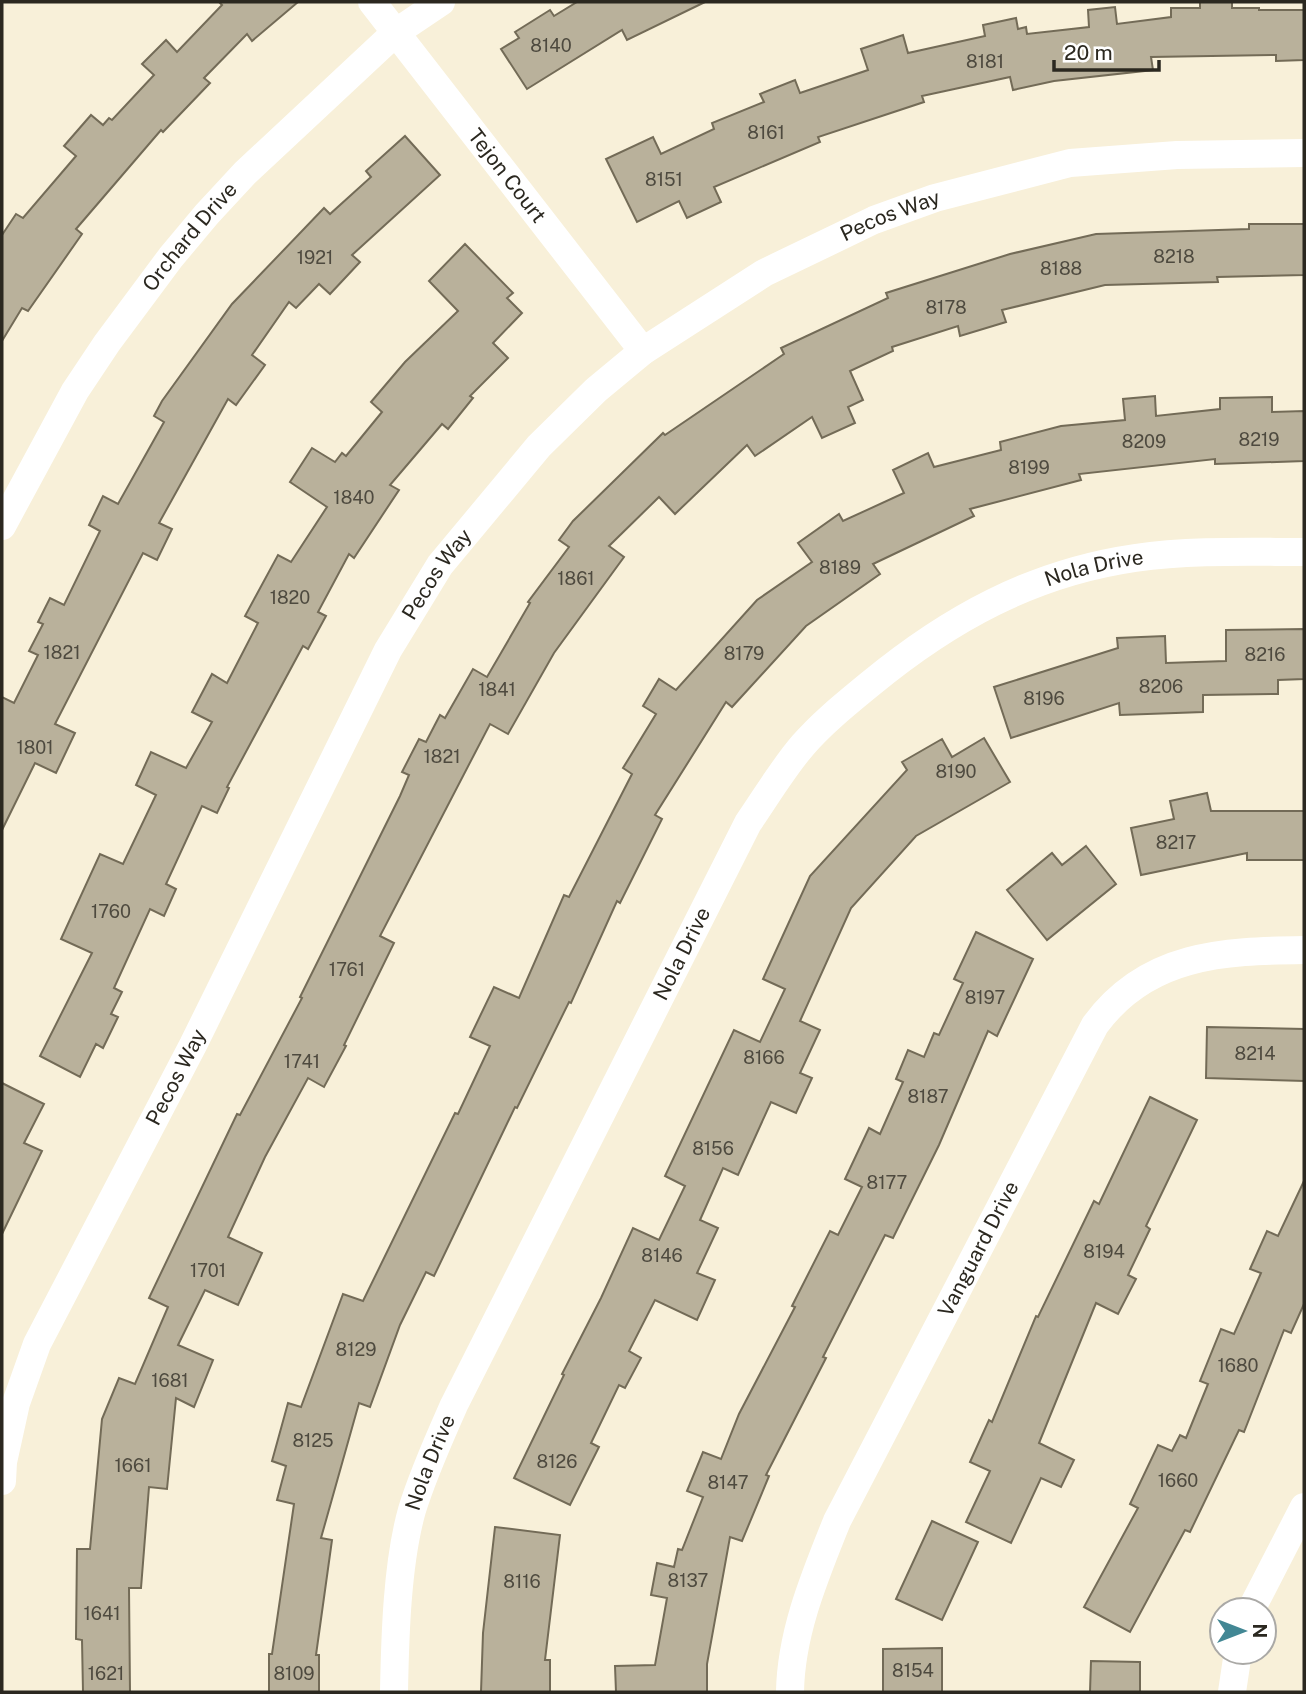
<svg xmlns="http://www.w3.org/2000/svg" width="1306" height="1694" font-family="'Public Sans',sans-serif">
<rect width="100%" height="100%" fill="#f8f0d9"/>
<g fill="#b9b19b" stroke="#736b57" stroke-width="2">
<path d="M 219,2 L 298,2 L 252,41 L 247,34 L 204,78 L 210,83 L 163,132 L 161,130 L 76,229 L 82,234 L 28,311 L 22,308 L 2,341 L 2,235 L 16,214 L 23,218 L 76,156 L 64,146 L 91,115 L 103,125 L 109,118 L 112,120 L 154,75 L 142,64 L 166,40 L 177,52 L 222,5 Z"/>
<path d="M 577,2 L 705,2 L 627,40 L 622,30 L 527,89 L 501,49 L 519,38 L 515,32 L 550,10 L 554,16 Z"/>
<path d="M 1200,2 L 1232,2 L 1232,8 L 1259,8 L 1259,10 L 1304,10 L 1304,60 L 1276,61 L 1276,55 L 1151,57 L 1153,70 L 1054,81 L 1013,90 L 1010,77 L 922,96 L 924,102 L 818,137 L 820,142 L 714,187 L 721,202 L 687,218 L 679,201 L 637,222 L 606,159 L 653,137 L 661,154 L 714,129 L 712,123 L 764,102 L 760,94 L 795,80 L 800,93 L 868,70 L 861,49 L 903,35 L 908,53 L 985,36 L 983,25 L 1016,18 L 1018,29 L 1026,27 L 1027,34 L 1089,27 L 1088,10 L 1115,7 L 1117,24 L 1171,17 L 1171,8 L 1200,8 Z"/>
<path d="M 405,136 L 440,175 L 352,255 L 360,262 L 330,294 L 319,284 L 296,308 L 289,302 L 252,355 L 265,365 L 236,405 L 228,399 L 159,523 L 172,529 L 157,560 L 143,553 L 55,724 L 75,733 L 56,773 L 35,763 L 2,830 L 2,697 L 14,703 L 38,655 L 29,651 L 43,624 L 38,622 L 50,598 L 64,605 L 100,531 L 89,525 L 103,496 L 118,504 L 164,422 L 154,416 L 162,401 L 232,304 L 324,208 L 330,214 L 371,177 L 366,171 Z"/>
<path d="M 1249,224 L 1304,224 L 1304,275 L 1217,277 L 1218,282 L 1105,285 L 1002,310 L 1006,322 L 960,336 L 958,326 L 892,347 L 893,351 L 850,371 L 863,400 L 848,407 L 855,423 L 822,438 L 812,417 L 755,456 L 747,445 L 675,514 L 659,497 L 609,546 L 624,557 L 554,653 L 508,734 L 490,724 L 380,936 L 394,943 L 344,1045 L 346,1046 L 324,1087 L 308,1078 L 265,1157 L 228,1237 L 262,1253 L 238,1305 L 205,1290 L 178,1345 L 213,1360 L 194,1407 L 176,1398 L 167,1489 L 149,1487 L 141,1588 L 129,1588 L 130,1692 L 83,1692 L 82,1640 L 76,1639 L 77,1549 L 90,1549 L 102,1419 L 119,1378 L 135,1384 L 168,1307 L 149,1298 L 237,1114 L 240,1115 L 302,998 L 300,997 L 400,796 L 409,775 L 402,772 L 419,739 L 426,742 L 440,715 L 445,718 L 473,669 L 487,677 L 530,603 L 528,602 L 569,547 L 559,540 L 573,521 L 663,433 L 665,435 L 784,354 L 781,348 L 888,298 L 886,293 L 1010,254 L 1096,234 L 1249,229 Z"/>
<path d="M 465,244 L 513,293 L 507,298 L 522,313 L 493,343 L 508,358 L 470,396 L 473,398 L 448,429 L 442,424 L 390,485 L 399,490 L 354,558 L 349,554 L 318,612 L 326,616 L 308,649 L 303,646 L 227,787 L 229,788 L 217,813 L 202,806 L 166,884 L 176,889 L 164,916 L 150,909 L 114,988 L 122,992 L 111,1014 L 118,1017 L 103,1048 L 96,1044 L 80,1077 L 40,1056 L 92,953 L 61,939 L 100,854 L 123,864 L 156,795 L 136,785 L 151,752 L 186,768 L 212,722 L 192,712 L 212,674 L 227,683 L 258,623 L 245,616 L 278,555 L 291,562 L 327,507 L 290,482 L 312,448 L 335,462 L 342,453 L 346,456 L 382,412 L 371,402 L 405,362 L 458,311 L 429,281 Z"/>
<path d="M 1155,396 L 1156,416 L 1220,409 L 1220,398 L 1272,397 L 1272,412 L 1304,411 L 1304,461 L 1215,464 L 1215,459 L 1079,474 L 1081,480 L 970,509 L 974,516 L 873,564 L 880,574 L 806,626 L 732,707 L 726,702 L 655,815 L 662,819 L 620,903 L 617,901 L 571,1003 L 569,1002 L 517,1108 L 515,1107 L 434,1276 L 426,1272 L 400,1325 L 370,1407 L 359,1403 L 321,1538 L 332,1540 L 316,1655 L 319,1655 L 319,1692 L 269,1692 L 269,1654 L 272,1654 L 294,1504 L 277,1500 L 286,1466 L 272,1461 L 288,1403 L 301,1407 L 343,1294 L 363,1301 L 455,1113 L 458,1114 L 490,1046 L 470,1037 L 494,987 L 519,998 L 564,895 L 569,897 L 632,774 L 623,768 L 656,714 L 643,706 L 659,679 L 676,690 L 757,600 L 812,562 L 798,543 L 839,514 L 843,521 L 904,493 L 893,470 L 928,453 L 934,467 L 1001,450 L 1000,442 L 1061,426 L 1125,420 L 1123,399 Z"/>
<path d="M 1304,629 L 1304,679 L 1278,680 L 1278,694 L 1203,695 L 1203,712 L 1120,715 L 1119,703 L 1011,738 L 994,687 L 1118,648 L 1117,638 L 1165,636 L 1166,663 L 1226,661 L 1226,630 Z"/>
<path d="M 984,738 L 1010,782 L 916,836 L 851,908 L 800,1021 L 820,1030 L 800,1073 L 812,1078 L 796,1113 L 771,1102 L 738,1175 L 723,1168 L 700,1220 L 718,1228 L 697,1273 L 715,1280 L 697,1320 L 655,1300 L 629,1351 L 641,1358 L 625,1388 L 619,1385 L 591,1443 L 599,1447 L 570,1505 L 514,1478 L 564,1375 L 562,1374 L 601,1298 L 633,1228 L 659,1240 L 685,1186 L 665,1176 L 734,1030 L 760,1042 L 785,989 L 763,979 L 810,876 L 907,770 L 902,762 L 942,739 L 952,757 Z"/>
<path d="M 1207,793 L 1211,811 L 1304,811 L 1304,860 L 1247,860 L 1247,853 L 1141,875 L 1131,828 L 1174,819 L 1170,801 Z"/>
<path d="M 1086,846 L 1116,884 L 1047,940 L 1007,890 L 1052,853 L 1062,865 Z"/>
<path d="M 976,932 L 1033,959 L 997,1036 L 988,1031 L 939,1145 L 893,1238 L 885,1235 L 823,1357 L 826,1358 L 766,1475 L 769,1476 L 742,1541 L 730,1537 L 707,1664 L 707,1692 L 616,1692 L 615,1666 L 655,1665 L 667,1598 L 651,1595 L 657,1563 L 674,1567 L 678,1549 L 682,1550 L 703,1497 L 687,1491 L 703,1452 L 721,1459 L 739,1414 L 795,1307 L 792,1306 L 830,1231 L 838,1235 L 862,1187 L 845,1179 L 869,1128 L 880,1134 L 903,1082 L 896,1079 L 908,1050 L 924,1057 L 934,1033 L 939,1035 L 963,983 L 954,979 Z"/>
<path d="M 1207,1027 L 1304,1029 L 1304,1081 L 1206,1078 Z"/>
<path d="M 2,1083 L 44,1104 L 24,1143 L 42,1151 L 2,1234 Z"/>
<path d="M 1150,1097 L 1197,1120 L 1146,1226 L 1150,1229 L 1128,1275 L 1136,1279 L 1118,1314 L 1096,1303 L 1039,1443 L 1074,1460 L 1061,1487 L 1041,1478 L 1011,1543 L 966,1522 L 990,1471 L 970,1462 L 989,1420 L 992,1422 L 1036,1316 L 1038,1317 L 1094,1201 L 1099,1204 Z"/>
<path d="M 1304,1181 L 1304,1304 L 1291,1333 L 1284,1330 L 1244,1432 L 1239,1430 L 1190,1532 L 1185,1530 L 1130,1632 L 1084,1607 L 1138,1508 L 1130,1504 L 1158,1445 L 1172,1451 L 1180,1435 L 1186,1438 L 1208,1384 L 1200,1381 L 1221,1329 L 1234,1334 L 1261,1273 L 1250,1269 L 1267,1231 L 1278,1236 Z"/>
<path d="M 932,1521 L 978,1542 L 942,1620 L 896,1599 Z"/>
<path d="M 495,1527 L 560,1535 L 545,1660 L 550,1660 L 550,1692 L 481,1692 L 483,1633 Z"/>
<path d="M 942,1648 L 942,1692 L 883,1692 L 883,1649 Z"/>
<path d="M 1091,1661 L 1140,1662 L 1140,1692 L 1090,1692 Z"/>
</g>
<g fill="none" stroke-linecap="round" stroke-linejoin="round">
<g stroke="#fff" stroke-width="28">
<path id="s1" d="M 372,2 L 643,351"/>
<path id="s2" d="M 2,526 L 75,391 L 107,343 L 171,257 L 207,214 L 245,173 L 395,33 L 441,2"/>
<path id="s3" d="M 2,1481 L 3,1462 L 16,1403 L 37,1344 L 193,1045 L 388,650 L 440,565 L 539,446 L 596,390 L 643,351 L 764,273 L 874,220 L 935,198 L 1070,163 L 1177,155 L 1304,153"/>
<path d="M 1251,1610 L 1304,1507"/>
<path id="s4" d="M 394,1692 C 395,1637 397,1563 412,1510 C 423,1474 439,1439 454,1405 L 748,823 C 766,797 783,768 803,745 C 823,722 847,703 870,684 C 949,619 1032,573 1135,558 C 1191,550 1248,552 1304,552"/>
<path id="s5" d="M 790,1692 C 791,1632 815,1576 837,1521 L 1095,1025 C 1147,954 1223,951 1304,950"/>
<path d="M 1232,1692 L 1238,1652"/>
</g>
</g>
<g text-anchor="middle" stroke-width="5" stroke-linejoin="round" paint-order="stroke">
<g font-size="18" fill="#4e4a3f">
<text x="551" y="52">8140</text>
<text x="985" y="68">8181</text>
<text x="766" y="139">8161</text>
<text x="664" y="186">8151</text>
<text x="1174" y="263">8218</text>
<text x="315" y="264">1921</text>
<text x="1061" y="275">8188</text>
<text x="946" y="314">8178</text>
<text x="1259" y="446">8219</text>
<text x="1144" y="448">8209</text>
<text x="1029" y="474">8199</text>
<text x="354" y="504">1840</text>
<text x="840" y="574">8189</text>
<text x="576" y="585">1861</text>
<text x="290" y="604">1820</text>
<text x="62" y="659">1821</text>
<text x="744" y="660">8179</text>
<text x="1265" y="661">8216</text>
<text x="1161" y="693">8206</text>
<text x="497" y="696">1841</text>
<text x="1044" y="705">8196</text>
<text x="35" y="754">1801</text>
<text x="442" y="763">1821</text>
<text x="956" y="778">8190</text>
<text x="1176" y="849">8217</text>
<text x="111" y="918">1760</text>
<text x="347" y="976">1761</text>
<text x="985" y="1004">8197</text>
<text x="1255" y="1060">8214</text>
<text x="764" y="1064">8166</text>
<text x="302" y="1068">1741</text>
<text x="928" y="1103">8187</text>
<text x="713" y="1155">8156</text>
<text x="887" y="1189">8177</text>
<text x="1104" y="1258">8194</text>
<text x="662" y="1262">8146</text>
<text x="208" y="1277">1701</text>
<text x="356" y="1356">8129</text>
<text x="1238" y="1372">1680</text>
<text x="170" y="1387">1681</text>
<text x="313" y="1447">8125</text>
<text x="557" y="1468">8126</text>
<text x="133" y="1472">1661</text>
<text x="1178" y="1487">1660</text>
<text x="728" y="1489">8147</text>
<text x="688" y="1587">8137</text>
<text x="522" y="1588">8116</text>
<text x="102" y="1620">1641</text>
<text x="913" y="1677">8154</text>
<text x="106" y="1680">1621</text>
<text x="294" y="1680">8109</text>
</g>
<g font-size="21" fill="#2b2820" stroke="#fff">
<text dy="7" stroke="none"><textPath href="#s1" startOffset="220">Tejon Court</textPath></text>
<text dy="7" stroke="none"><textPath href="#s3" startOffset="1598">Pecos Way</textPath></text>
<text dy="7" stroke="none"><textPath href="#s2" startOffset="346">Orchard Drive</textPath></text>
<text dy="7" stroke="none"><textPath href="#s4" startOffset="1390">Nola Drive</textPath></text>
<text dy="7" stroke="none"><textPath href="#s3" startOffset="1010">Pecos Way</textPath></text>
<text dy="7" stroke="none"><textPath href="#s4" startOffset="802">Nola Drive</textPath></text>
<text dy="7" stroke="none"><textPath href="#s3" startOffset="443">Pecos Way</textPath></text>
<text dy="7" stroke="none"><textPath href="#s5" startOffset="485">Vanguard Drive</textPath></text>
<text dy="7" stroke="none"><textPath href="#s4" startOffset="234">Nola Drive</textPath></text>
</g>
</g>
<rect width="1306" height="1694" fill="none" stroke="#2b2820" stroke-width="7"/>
<g transform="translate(1243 1631) rotate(90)"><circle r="33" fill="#ffffff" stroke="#aaa9a6" stroke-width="2"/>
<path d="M0-5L12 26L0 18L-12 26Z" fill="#428794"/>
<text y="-10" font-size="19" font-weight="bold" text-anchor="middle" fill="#2b2820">N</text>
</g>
<path d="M1054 60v10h105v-10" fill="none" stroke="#2b2820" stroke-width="3.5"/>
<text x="1064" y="60" font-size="21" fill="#2b2820" stroke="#ffffff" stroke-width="5" paint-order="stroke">20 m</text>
</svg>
